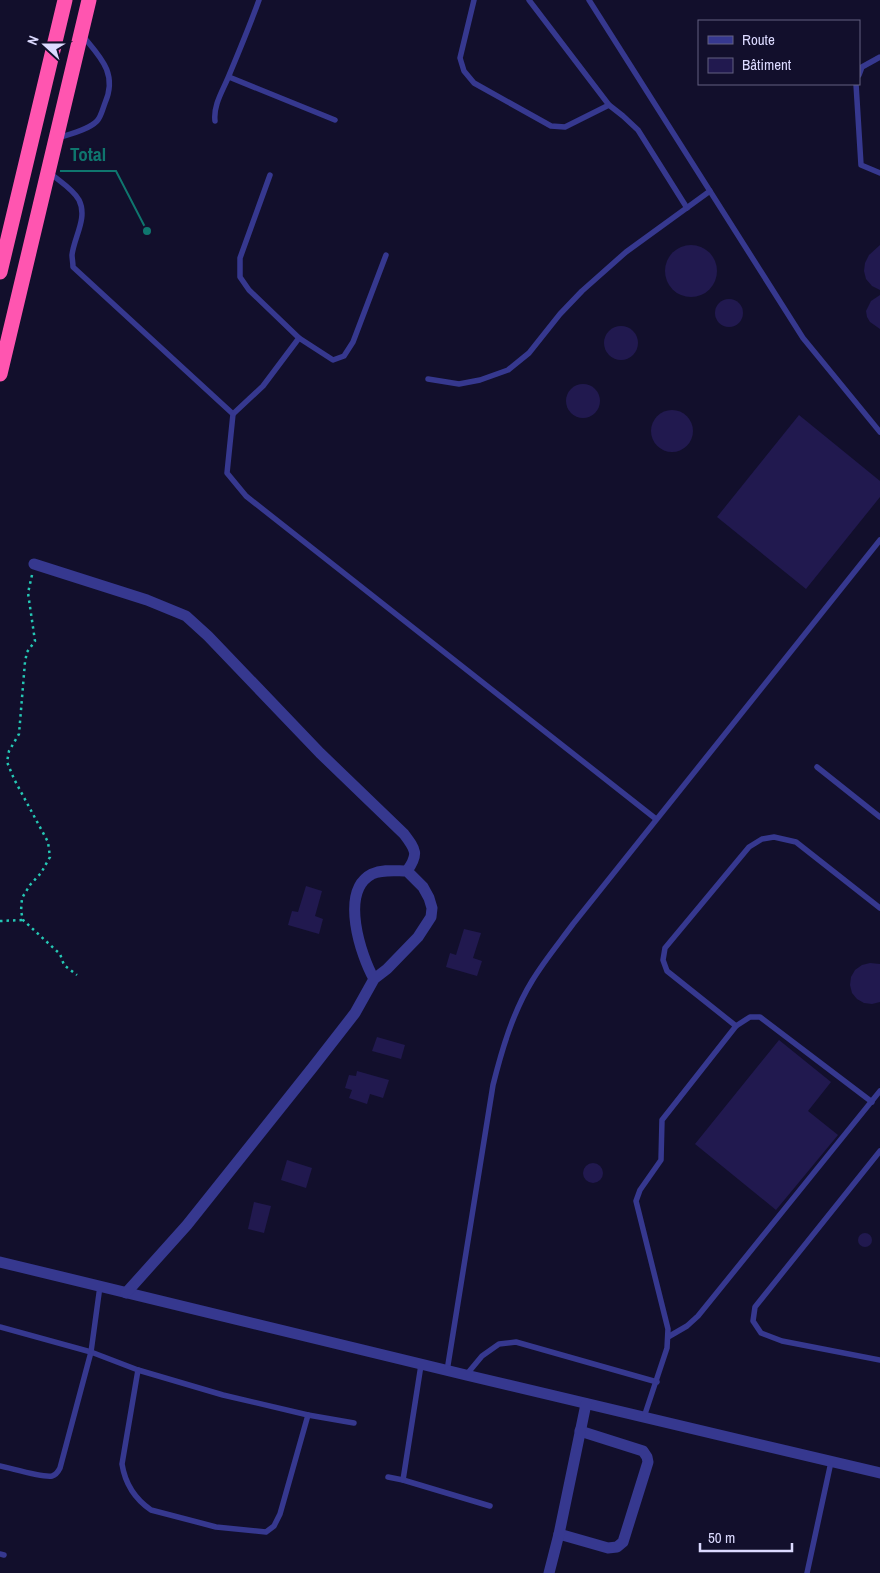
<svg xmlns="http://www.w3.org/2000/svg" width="880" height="1573" font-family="'Archivo Narrow',sans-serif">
<rect width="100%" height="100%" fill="#120f2c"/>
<g fill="#21194f">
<circle cx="691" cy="271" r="26"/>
<path d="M 880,245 L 880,290 L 872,286 L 866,279 L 864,271 L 865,263 L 869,255 Z"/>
<path d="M 880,295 L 880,329 L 870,322 L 867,317 L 866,311 L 871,301 Z"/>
<circle cx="729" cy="313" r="14"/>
<circle cx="621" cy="343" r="17"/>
<circle cx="583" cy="401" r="17"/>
<circle cx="672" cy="431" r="21"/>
<path d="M 799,415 L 880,481 L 880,497 L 806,589 L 717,517 Z"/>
<path d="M 306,886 L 322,891 L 315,916 L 323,919 L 319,934 L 288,925 L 292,911 L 298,912 Z"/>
<path d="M 464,929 L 481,933 L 473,958 L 482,961 L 477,976 L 446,967 L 450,953 L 456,955 Z"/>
<path d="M 870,963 L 880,964 L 880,1002 L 872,1004 L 864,1003 L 857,999 L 852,993 L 850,985 L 851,977 L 855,970 L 862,965 Z"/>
<path d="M 377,1037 L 405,1045 L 401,1059 L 372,1051 Z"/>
<path d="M 779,1040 L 831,1082 L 808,1111 L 838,1135 L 776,1210 L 695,1144 Z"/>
<path d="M 357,1071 L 389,1080 L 383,1098 L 370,1094 L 367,1104 L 349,1098 L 352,1090 L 345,1088 L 349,1075 L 356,1076 Z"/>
<path d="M 287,1160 L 312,1168 L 306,1188 L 281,1180 Z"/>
<circle cx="593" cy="1173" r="10"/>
<path d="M 254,1202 L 271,1206 L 264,1233 L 248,1229 Z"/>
<circle cx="865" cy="1240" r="7"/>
</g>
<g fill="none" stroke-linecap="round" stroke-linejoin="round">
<g stroke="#25c8b5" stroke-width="2.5" stroke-dasharray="2.5 4" stroke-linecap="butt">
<path d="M 32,575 L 28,593 L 35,641 L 27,652 L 25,662 L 19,734 L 9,751 L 7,762 L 14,779 L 48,842 L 50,857 L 41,873 L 30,885 L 22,898 L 21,911 L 23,920 L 60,954 L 64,965 L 77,975"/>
<path d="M 0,921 L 23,920"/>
</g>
<g stroke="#36388f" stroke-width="5.5">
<path d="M 474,0 L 460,58 L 464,71 L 474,83 L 551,126 L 565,127 L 609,105"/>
<path d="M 529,0 L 609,105 L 623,116 L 638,130 L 687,208"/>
<path d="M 589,0 L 803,338 L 880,432"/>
<path d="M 859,75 L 862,67 L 880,57"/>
<path d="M 229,77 L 335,120"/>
<path d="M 856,84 L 861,165 L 880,173"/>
<path d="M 215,121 C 213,104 224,89 230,73 C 240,49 250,25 259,0"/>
<path d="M 58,138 C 70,134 88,130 97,121 C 101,117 103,108 105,103 C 118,73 100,57 82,35"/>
<path d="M 50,173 C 59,181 73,189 79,200 C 88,218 74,237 72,255 C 72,258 73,263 73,267 L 233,414 L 227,473 L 246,496 L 656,819"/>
<path d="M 270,175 L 240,258 L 240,277 L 249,290 L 299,338"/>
<path d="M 428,379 L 459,384 L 480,380 L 508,370 L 529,353 L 560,314 L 582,291 L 626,252 L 710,191"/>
<path d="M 233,414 L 263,386 L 299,338 L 333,360 L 344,356 L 353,342 L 386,255"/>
<path d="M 817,767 L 880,817"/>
<path d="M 736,1026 L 750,1017 L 760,1017 L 872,1102"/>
<path d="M 880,1151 L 755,1307 L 753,1321 L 761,1333 L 782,1341 L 880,1360"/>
<path d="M 0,1327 L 91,1352 L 138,1370 L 223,1395 L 308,1415 L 354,1423"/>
<path d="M 668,1337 L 687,1326 L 698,1316 L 880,1091"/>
<path d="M 138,1370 L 122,1464 C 125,1483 135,1499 151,1510 L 216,1527 L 266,1532 L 274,1526 L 280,1514 L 308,1415"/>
<path d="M 447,1371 L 493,1085 C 502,1049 513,1012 532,981 C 544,961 559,943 573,924 L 880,540"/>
<path d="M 467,1374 L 482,1356 L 499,1344 L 516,1342 L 657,1382"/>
<path d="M 644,1417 L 667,1348 L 668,1329 L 636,1201 L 640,1190 L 661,1160 L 662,1120 L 736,1026 L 667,971 L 663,960 L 665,948 L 749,847 L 762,839 L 774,837 L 796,842 L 880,908"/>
<path d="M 0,1466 C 11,1468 42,1478 52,1476 C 56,1475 58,1472 60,1468 L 91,1352 L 100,1286"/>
<path d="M 388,1477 L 403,1480 L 490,1506"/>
<path d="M 403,1480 L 421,1365"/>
<path d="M 0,1554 L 4,1555"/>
<path d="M 807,1573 L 831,1462"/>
</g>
<g stroke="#36388f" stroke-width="11">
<path d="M 34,564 L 147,600 L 186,616 L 208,636 L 320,753 L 404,834 C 416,850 419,854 407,871"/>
<path d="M 0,1262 L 466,1375 L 880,1473"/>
<path d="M 126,1293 L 187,1225 L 313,1067 L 355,1013 L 374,979 L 387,969 L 418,937 L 431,917 L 432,908 L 429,898 L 423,887 L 407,871 C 396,871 383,869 372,874 C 339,891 361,956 374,979"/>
<path d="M 559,1534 L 608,1548 L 617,1547 L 623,1542 L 648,1462 L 647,1457 L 643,1451 L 580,1431"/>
<path d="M 549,1573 L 559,1534 L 586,1404"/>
</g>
<g stroke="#ff55b0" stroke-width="15">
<path d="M 0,272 L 65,0"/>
<path d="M 0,374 L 89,0"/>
</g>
</g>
<path fill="none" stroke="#0f766e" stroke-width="2" d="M147 231L116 171H60"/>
<circle fill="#0f766e" stroke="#120f2c" stroke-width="2" cx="147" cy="231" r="5"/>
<g font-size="19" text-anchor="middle" font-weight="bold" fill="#0f766e" stroke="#120f2c" stroke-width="4" stroke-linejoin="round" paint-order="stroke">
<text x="88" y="161">Total</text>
</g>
<rect x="698" y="20" width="162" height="65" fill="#120f2c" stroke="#636080"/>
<rect x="708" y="36" width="25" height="8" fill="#36388f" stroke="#636080"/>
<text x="742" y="45" font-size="15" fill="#dcdaff">Route</text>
<rect x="708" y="58" width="25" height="15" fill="#21194f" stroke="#636080"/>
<text x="742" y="70" font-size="15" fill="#dcdaff">Bâtiment</text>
<g transform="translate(45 45) rotate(291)" stroke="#120f2c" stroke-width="4" paint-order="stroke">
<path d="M0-4L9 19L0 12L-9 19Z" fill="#dcdaff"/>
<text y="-8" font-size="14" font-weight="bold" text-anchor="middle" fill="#dcdaff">N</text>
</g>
<path d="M700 1543v8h92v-8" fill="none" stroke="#dcdaff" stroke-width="2.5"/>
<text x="708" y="1543" font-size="15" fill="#dcdaff" stroke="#120f2c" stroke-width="4" paint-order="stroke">50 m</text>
</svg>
